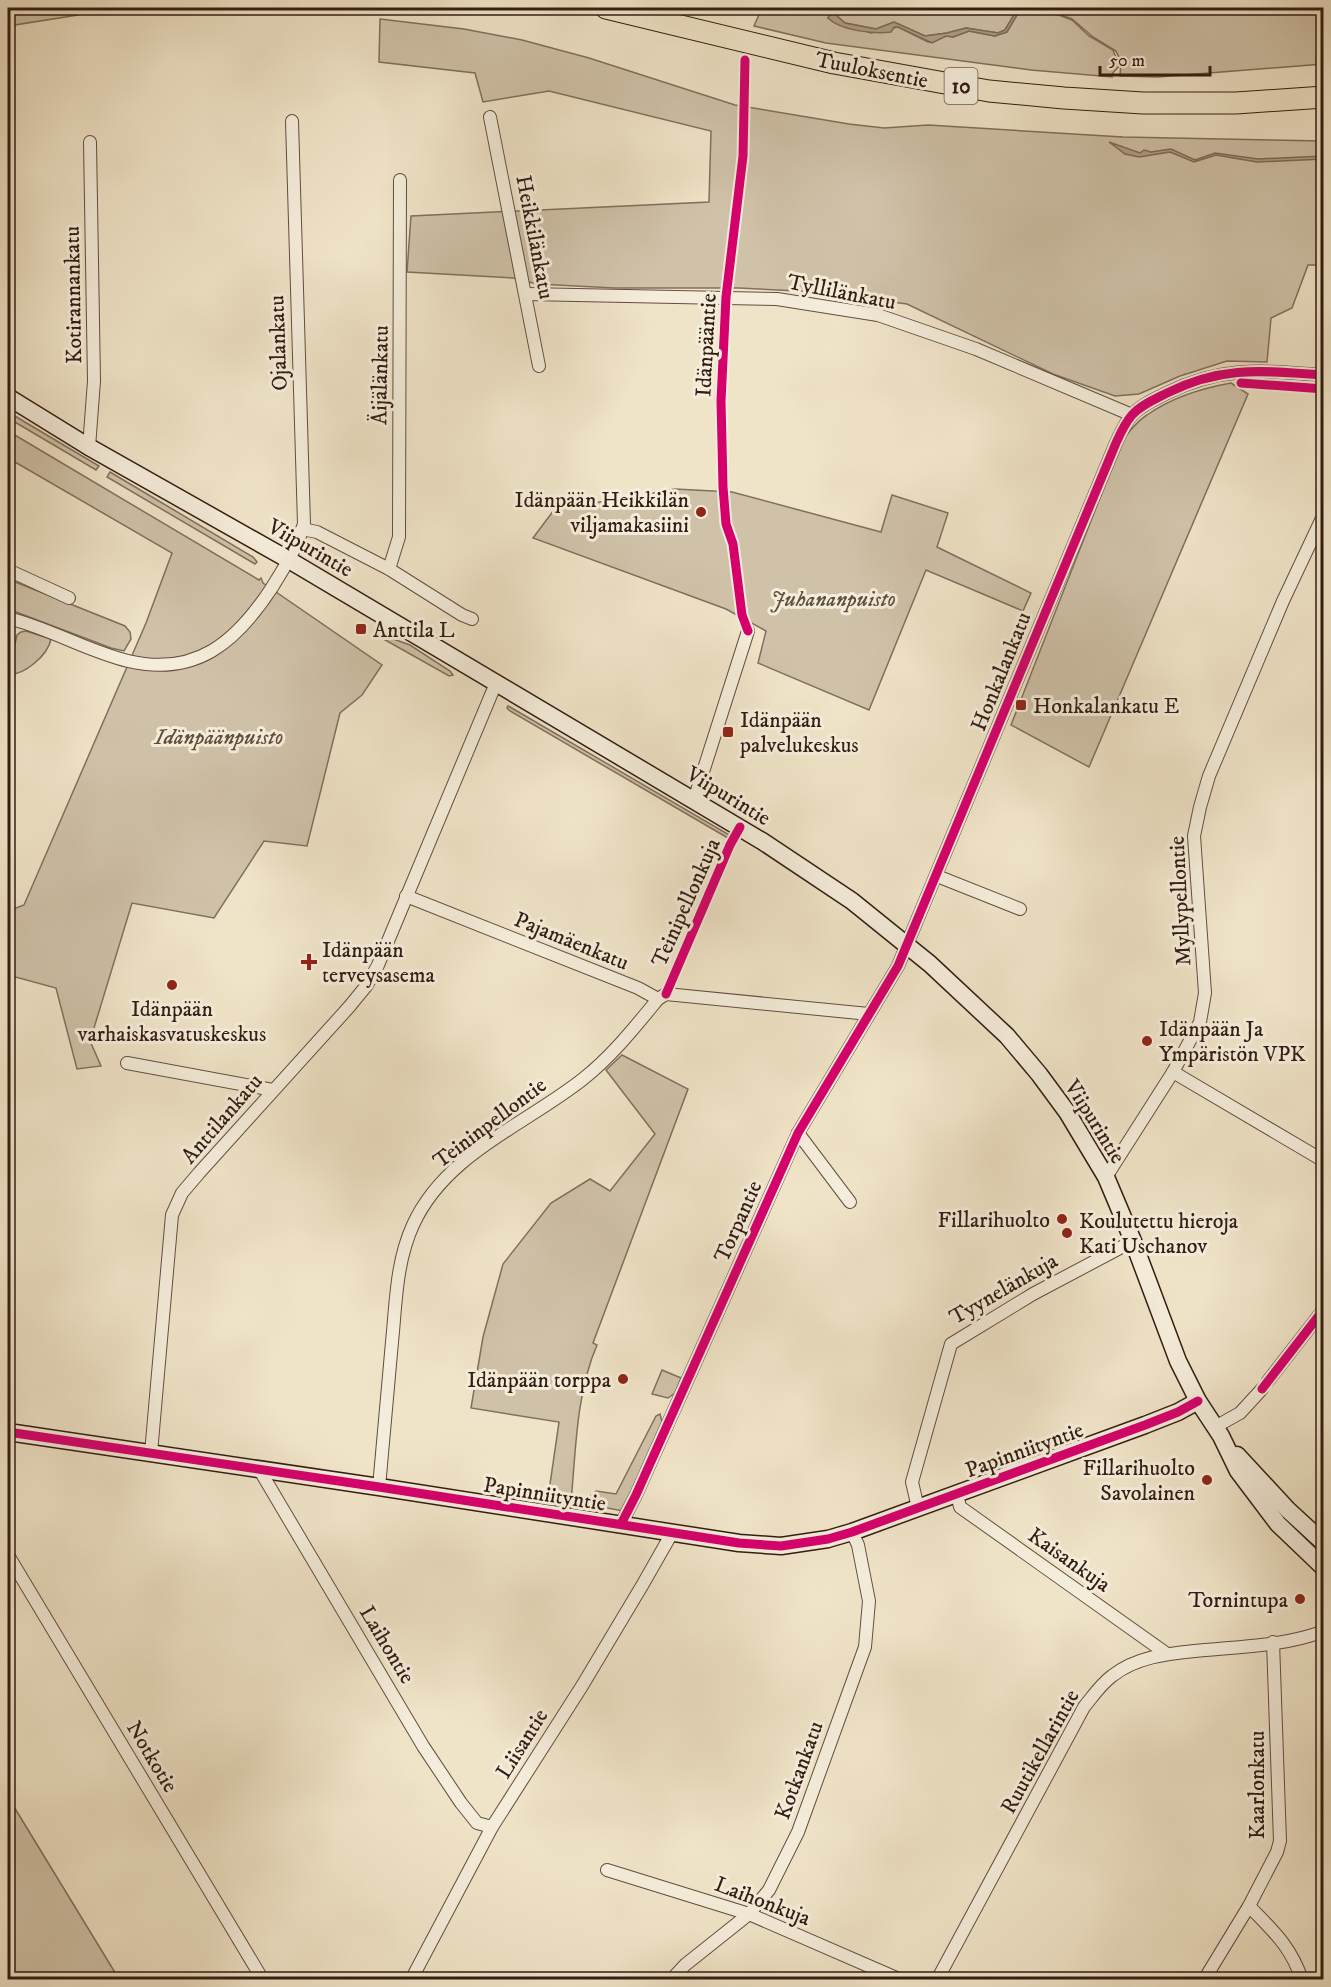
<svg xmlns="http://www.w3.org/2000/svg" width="1331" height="1987" font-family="'IM FELL DW Pica',serif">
<rect width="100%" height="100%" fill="#f0e4c8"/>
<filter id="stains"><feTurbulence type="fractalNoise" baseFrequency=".00333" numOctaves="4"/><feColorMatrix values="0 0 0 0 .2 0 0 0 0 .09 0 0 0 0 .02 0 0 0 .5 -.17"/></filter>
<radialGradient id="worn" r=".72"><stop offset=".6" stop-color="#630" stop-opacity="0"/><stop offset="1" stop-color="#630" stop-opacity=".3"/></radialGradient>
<g fill="#d0c2a9" stroke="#826f5e" stroke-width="1.5">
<path d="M 43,8 L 80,8 L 81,12 L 78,15 L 8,26 L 8,16 Z"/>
<path d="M 762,8 L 829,8 L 831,13 L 828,18 L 871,33 L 898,27 L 928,42 L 932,42 L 946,36 L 953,37 L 969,31 L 995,36 L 1007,32 L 1021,8 L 1040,8 L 1072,20 L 1089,36 L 1113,50 L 1119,66 L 1111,75 L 1112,77 L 1031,70 L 826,43 L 754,26 Z"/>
<path d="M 834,8 L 1018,8 L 1005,30 L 998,33 L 966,28 L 947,33 L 925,36 L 894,22 L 876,29 L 845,23 L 837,16 Z"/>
<path d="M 1043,8 L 1323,8 L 1323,64 L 1158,77 L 1120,76 L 1121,62 L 1116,51 L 1093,37 L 1072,19 Z"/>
<path d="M 380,19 L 464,29 L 522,40 L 589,58 L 735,105 L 849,124 L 884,128 L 928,125 L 1123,137 L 1323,141 L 1323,265 L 1308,265 L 1292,308 L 1271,318 L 1267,362 L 1227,361 L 1180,376 L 1139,394 L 1115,396 L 1053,374 L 907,304 L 817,292 L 739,288 L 614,288 L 537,284 L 513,278 L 407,272 L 411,216 L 709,202 L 711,131 L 549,91 L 483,102 L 475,73 L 379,62 Z"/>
<path d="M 1231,383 L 1248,394 L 1089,767 L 1011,725 L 1123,439 C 1131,430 1137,421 1147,415 C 1171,398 1203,388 1231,383 Z"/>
<path d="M 8,412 L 99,466 L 96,470 L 8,418 Z"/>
<path d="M 8,431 L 259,580 L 261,578 L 263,583 L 382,665 L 362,695 L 340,713 L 307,846 L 264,841 L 214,918 L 132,903 L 90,1041 L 101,1066 L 77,1069 L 56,988 L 8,975 L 8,911 L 24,905 L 146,623 L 172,553 L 8,458 Z"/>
<path d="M 110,472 L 253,557 L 257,562 L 255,564 L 107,477 Z"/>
<path d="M 675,489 L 732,492 L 881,532 L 892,495 L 948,513 L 937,547 L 1031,593 L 1023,611 L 926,570 L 869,710 L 758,663 L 766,631 L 726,609 L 533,538 L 557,506 L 610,501 Z"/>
<path d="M 8,579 L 125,626 L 130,632 L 131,639 L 124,651 L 111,648 L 8,609 Z"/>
<path d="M 26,631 L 51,639 C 48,655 24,676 8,674 L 17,635 L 21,632 Z"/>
<path d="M 382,635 L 410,645 L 450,671 L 453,675 L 449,676 L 380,637 Z"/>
<path d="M 508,706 L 510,707 L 731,836 L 728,838 L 510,711 L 507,708 Z"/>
<path d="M 622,1055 L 688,1089 L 593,1343 L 597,1345 C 576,1394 576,1449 571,1502 L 548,1498 L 559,1422 L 471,1408 L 483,1337 L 503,1264 L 551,1203 L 590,1179 L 610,1191 L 655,1134 L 606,1070 Z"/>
<path d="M 662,1370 L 681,1378 L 675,1393 L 668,1398 L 652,1394 Z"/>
<path d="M 660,1414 L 662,1422 L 623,1511 L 586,1504 L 585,1501 L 596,1491 L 616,1494 L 656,1416 Z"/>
<path d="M 8,1797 L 119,1979 L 8,1979 Z"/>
</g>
<g fill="#b0a08a" stroke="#7e6b5a" stroke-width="1.5">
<path d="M 829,8 L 834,8 L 837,16 L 845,23 L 876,29 L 894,22 L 925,36 L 947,33 L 966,28 L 998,33 L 1005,30 L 1018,8 L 1021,8 L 1007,32 L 995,36 L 969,31 L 953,37 L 946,36 L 932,43 L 898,27 L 894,27 L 891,32 C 874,34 841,31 828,18 L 831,13 Z"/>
<path d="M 1109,142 L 1140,153 L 1144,150 L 1151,152 L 1171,149 L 1195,160 L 1215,153 L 1258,159 L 1323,156 L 1323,159 L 1257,162 L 1216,155 L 1194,162 L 1170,152 L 1139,157 L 1125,154 Z"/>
</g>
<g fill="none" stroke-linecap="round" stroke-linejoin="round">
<g stroke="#624e40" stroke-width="14">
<g id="street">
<path d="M 490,117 L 539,366"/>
<path d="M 526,294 L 777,299 L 878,315 L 976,349 L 1132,415"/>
<path d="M 89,447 L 94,381 L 90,142"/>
<path d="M 302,529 L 317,532 L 389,569 L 462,615 L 472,619"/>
<path d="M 389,569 L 399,537 L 400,180"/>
<path d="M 8,570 L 69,598"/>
<path d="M 8,618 C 49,628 87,651 128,661 C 196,677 236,642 271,589 C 284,568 297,548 304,524 L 292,121"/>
<path d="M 694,800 L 748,631"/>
<path d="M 937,876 L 1020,909"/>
<path d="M 406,896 L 638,988 L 658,999 L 666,994 L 869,1014"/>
<path d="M 127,1063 L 273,1090"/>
<path d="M 1173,1072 L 1324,1161"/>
<path d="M 798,1133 L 850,1202"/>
<path d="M 1106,1177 L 1173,1072 L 1200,1022 L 1205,993 L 1194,836 L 1200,807 L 1209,776 L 1283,601 L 1324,514"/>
<path d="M 1268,1381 L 1324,1309"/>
<path d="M 1215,1427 L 1240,1413 L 1262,1389"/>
<path d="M 151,1453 L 172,1215 L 182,1193 L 199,1173 L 349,1007 L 367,985 L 378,965 L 496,683"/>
<path d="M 259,1469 L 423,1746 L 461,1803 L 477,1823 L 492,1827"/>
<path d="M 379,1487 C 383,1438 388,1390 392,1342 C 396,1303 396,1262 413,1225 C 445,1154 525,1125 583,1079 C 612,1056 635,1027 658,999"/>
<path d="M 957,1494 L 960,1507 L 1167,1654"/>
<path d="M 918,1508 L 912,1482 L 951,1344 L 1033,1294 L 1133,1241"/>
<path d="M 621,1524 L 636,1495 L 798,1133 L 898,966 L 1116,443 C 1120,434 1125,423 1132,415 C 1141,405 1155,399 1167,393 C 1223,365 1264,371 1324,375"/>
<path d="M 8,1555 L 263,1980"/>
<path d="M 607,1870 L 749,1914 L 901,1980"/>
<path d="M 1249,1906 C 1272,1930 1291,1946 1302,1980"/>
<path d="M 411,1980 L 492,1827 L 582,1686 L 643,1584 L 672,1533"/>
<path d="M 671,1980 L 685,1965 L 749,1914 L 769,1890 L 798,1832 L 865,1647 L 869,1601 L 858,1545 L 852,1532"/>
<path d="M 937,1980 L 1084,1707 C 1093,1696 1101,1684 1112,1676 C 1136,1657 1166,1654 1195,1651 C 1236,1647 1286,1646 1324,1631"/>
<path d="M 1204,1980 L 1249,1906 L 1277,1852 L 1280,1841 L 1273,1642"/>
</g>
</g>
<g stroke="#331c12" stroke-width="19">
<g id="secondary">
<path d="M 8,397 L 89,447 L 289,560 L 762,841 L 852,901 L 930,964 L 1007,1036 L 1039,1074 L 1067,1112 L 1106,1177 L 1133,1241 L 1178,1361 L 1198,1401 L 1221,1436 L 1238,1471 L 1278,1524 L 1324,1568"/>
<path d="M 8,1432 L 379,1487 L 739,1543 L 781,1546 L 828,1539 L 852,1532 L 1145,1425 L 1178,1412 L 1198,1401"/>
<path d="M 1237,1455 L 1288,1510 L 1324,1543"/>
</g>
</g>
<g stroke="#331c12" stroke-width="23">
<path id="highway" d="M 606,8 L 834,63 L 989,91 L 1064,98 L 1143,103 L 1236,103 L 1324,97"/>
</g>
<use href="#street" stroke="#f5eddb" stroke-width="12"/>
<use href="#secondary" stroke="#f5eddb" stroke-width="16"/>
<use href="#highway" stroke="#f0e4c8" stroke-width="21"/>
<g stroke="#f5eddb" stroke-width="13">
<g id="cycleway">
<path d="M 745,60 L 743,156 L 726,297 L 721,401 L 723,487 L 726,524 L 733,544 L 742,615 L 748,631"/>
<path d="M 1241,383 L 1324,389"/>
<path d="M 666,994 L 730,845 L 740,827"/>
<path d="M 1262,1389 L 1324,1309"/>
<path d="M 8,1432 L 379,1487 L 739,1543 L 781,1546 L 828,1539 L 852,1532 L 1145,1425 L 1178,1412 L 1198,1401"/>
<path d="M 621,1524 L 636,1495 L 798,1133 L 898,966 L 1116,443 C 1120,434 1125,423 1132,415 C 1141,405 1155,399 1167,393 C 1223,365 1264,371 1324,375"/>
</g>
</g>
<use href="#cycleway" stroke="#d6006c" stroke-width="9"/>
</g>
<g fill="#8f2418" stroke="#f5eddb" stroke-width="2">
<circle cx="701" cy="512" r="6"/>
<rect x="355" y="623" width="12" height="12" rx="3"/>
<rect x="1015" y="699" width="12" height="12" rx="3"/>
<rect x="722" y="726" width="12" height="12" rx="3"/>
<path d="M306 953h6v6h6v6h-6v6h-6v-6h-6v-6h6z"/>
<circle cx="172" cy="985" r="6"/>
<circle cx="1147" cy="1041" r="6"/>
<circle cx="1062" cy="1219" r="6"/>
<circle cx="1067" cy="1233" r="6"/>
<circle cx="623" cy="1379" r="6"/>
<circle cx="1207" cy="1480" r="6"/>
<circle cx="1300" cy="1599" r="6"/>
</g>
<g text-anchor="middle" stroke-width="6" stroke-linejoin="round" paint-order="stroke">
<rect fill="#f5eddb" stroke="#6d5b4e" stroke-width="1.5" x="944.5" y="68" width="33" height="36" rx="4.5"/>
<g font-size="21" font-weight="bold" fill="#331c12">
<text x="961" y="93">10</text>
</g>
<g font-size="22" fill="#331c12" stroke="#f5eddb">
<text transform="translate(872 69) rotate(11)" y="8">Tuuloksentie</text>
<text transform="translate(536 237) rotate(79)" y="8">Heikkilänkatu</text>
<text transform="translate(842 291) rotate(11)" y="8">Tyllilänkatu</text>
<text transform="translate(72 295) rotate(-91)" y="8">Kotirannankatu</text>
<text transform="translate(277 343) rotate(-92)" y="8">Ojalankatu</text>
<text transform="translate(705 345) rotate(-87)" y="8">Idänpääntie</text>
<text transform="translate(379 375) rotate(-89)" y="8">Äijälänkatu</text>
<text transform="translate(311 547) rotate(30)" y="8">Viipurintie</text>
<text transform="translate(1000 671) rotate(-68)" y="8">Honkalankatu</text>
<text transform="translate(729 795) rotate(31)" y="8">Viipurintie</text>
<text transform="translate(1179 901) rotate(-93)" y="8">Myllypellontie</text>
<text transform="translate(685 902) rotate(-66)" y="8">Teinipellonkuja</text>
<text transform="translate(572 940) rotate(22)" y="8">Pajamäenkatu</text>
<text transform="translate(221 1118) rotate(-49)" y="8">Anttilankatu</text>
<text transform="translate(1096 1121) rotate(58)" y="8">Viipurintie</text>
<text transform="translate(489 1122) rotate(-37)" y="8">Teininpellontie</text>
<text transform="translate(737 1221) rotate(-66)" y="8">Torpantie</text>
<text transform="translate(1003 1288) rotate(-30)" y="8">Tyynelänkuja</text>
<text transform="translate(1024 1449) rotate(-20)" y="8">Papinniityntie</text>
<text transform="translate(545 1493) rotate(9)" y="8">Papinniityntie</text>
<text transform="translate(1070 1559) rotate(35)" y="8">Kaisankuja</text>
<text transform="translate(388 1644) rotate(59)" y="8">Laihontie</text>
<text transform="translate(521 1743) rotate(-58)" y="8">Liisantie</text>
<text transform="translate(1039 1751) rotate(-61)" y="8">Ruutikellarintie</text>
<text transform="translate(153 1756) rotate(59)" y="8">Notkotie</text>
<text transform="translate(798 1770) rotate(-70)" y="8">Kotkankatu</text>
<text transform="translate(1256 1785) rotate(-90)" y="8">Kaarlonkatu</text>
<text transform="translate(763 1900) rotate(21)" y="8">Laihonkuja</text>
</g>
<g font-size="22" fill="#331c12" stroke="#f5eddb" text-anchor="start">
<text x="689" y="507" text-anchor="end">Idänpään Heikkilän<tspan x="689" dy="25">viljamakasiini</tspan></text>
<text x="373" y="637">Anttila L</text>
<text x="1033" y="713">Honkalankatu E</text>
<text x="740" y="727">Idänpään<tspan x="740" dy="25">palvelukeskus</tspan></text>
<text x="322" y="957">Idänpään<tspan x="322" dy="25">terveysasema</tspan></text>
<text x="172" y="1016" text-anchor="middle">Idänpään<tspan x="172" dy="25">varhaiskasvatuskeskus</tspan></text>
<text x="1159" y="1036">Idänpään Ja<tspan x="1159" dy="25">Ympäristön VPK</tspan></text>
<text x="1050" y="1227" text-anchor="end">Fillarihuolto</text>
<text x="1079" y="1228">Koulutettu hieroja<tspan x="1079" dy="25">Kati Uschanov</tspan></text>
<text x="611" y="1387" text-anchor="end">Idänpään torppa</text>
<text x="1195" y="1475" text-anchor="end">Fillarihuolto<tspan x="1195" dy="25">Savolainen</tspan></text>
<text x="1288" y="1607" text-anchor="end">Tornintupa</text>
</g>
<g font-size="22" font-style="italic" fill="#624e3f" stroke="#f5eddb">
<text x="833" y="606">Juhananpuisto</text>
<text x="219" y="744">Idänpäänpuisto</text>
</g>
</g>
<rect width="1331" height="1987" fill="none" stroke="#f0e4c8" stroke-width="30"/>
<rect x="9" y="9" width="1313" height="1969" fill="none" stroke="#331c12" stroke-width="3"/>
<rect x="15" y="15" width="1301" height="1957" fill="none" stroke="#331c12" stroke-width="1.5"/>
<path d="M1100 66v9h110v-9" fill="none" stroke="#331c12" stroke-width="3"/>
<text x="1109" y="66" font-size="18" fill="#331c12" stroke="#f5eddb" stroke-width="4.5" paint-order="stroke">50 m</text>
<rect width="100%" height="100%" filter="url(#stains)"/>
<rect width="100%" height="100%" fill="url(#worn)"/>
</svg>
